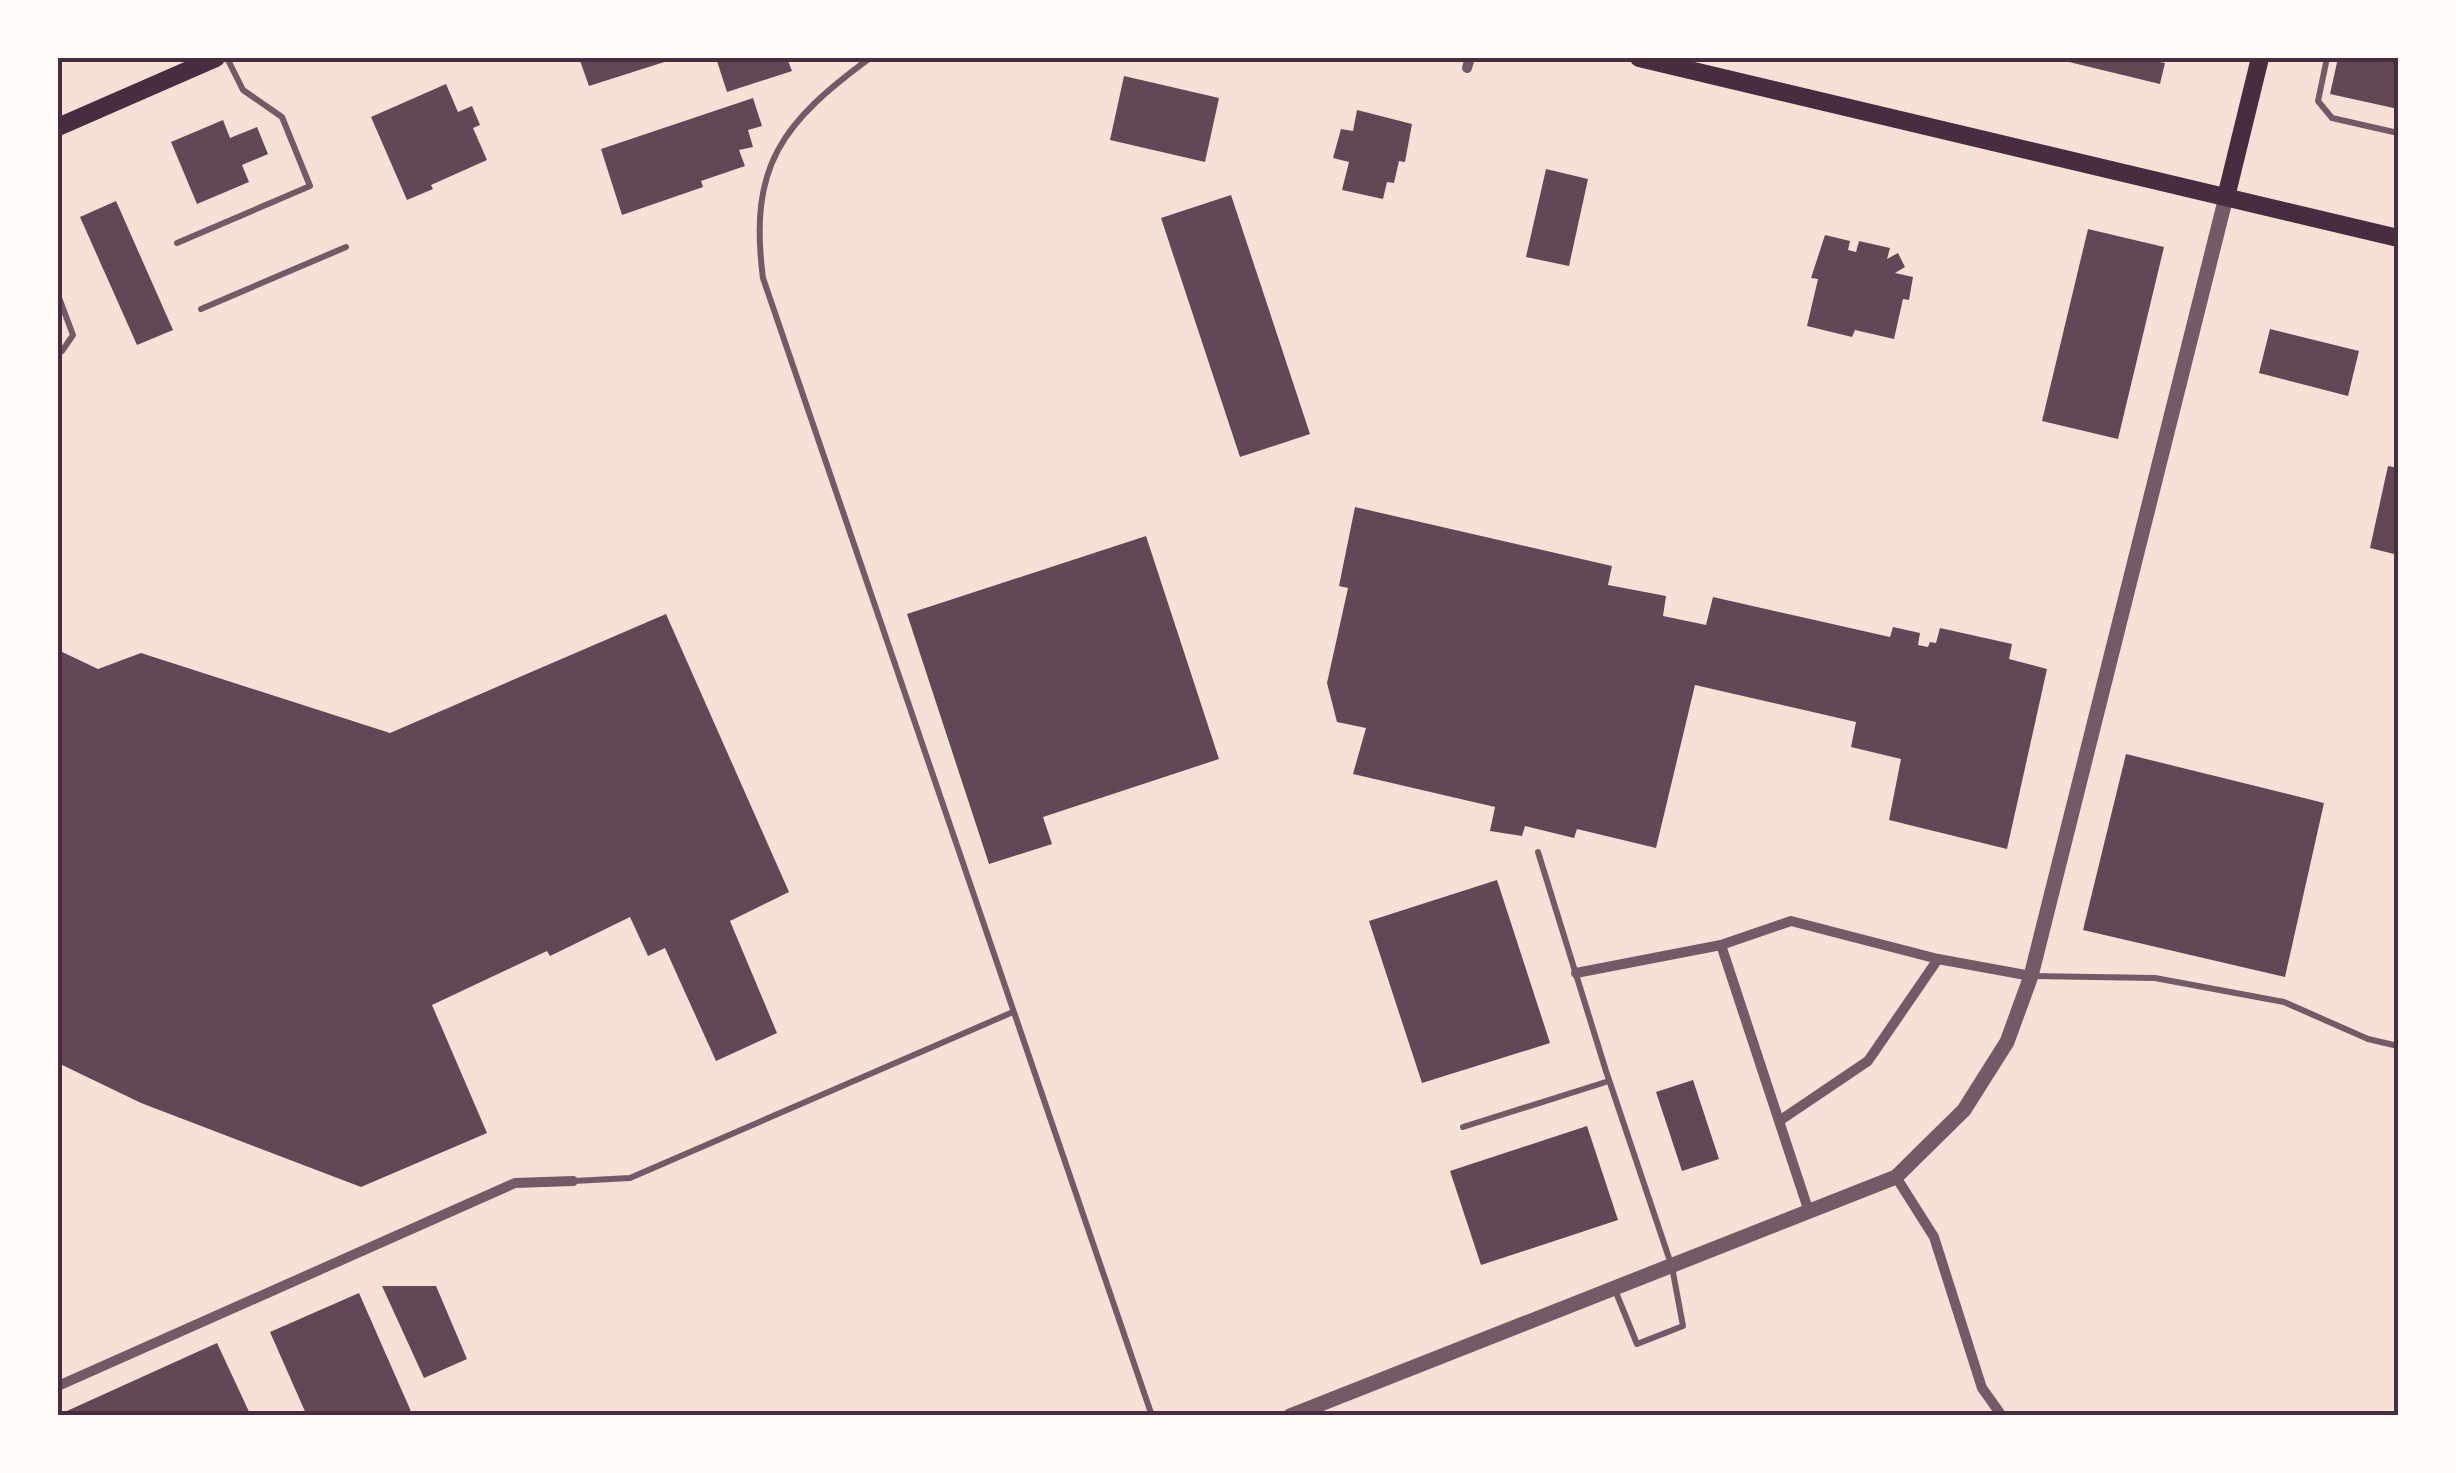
<svg xmlns="http://www.w3.org/2000/svg" width="2456" height="1473" font-family="'Golos Text',sans-serif">
<rect width="100%" height="100%" fill="#f7e1d7"/>
<g fill="#644757">
<path d="M 579,58 L 677,58 L 589,86 Z"/>
<path d="M 716,58 L 787,58 L 792,71 L 727,92 Z"/>
<path d="M 2071,58 L 2141,58 L 2165,63 L 2160,84 L 2069,62 Z"/>
<path d="M 2338,58 L 2398,58 L 2398,109 L 2330,94 Z"/>
<path d="M 1124,76 L 1219,98 L 1205,162 L 1110,140 Z"/>
<path d="M 446,84 L 458,112 L 472,106 L 480,125 L 473,128 L 487,160 L 431,185 L 433,189 L 407,200 L 371,117 Z"/>
<path d="M 753,98 L 762,126 L 748,130 L 753,147 L 739,150 L 745,166 L 701,181 L 703,187 L 622,215 L 601,149 Z"/>
<path d="M 1357,110 L 1412,124 L 1405,162 L 1399,161 L 1394,183 L 1387,182 L 1383,199 L 1342,190 L 1349,162 L 1333,158 L 1341,129 L 1353,131 Z"/>
<path d="M 223,120 L 230,138 L 257,127 L 268,154 L 242,165 L 249,182 L 197,204 L 171,142 Z"/>
<path d="M 1546,169 L 1588,179 L 1569,266 L 1526,257 Z"/>
<path d="M 1231,195 L 1310,434 L 1240,457 L 1161,218 Z"/>
<path d="M 116,201 L 173,330 L 137,345 L 80,217 Z"/>
<path d="M 2088,229 L 2164,247 L 2118,439 L 2042,421 Z"/>
<path d="M 1825,235 L 1850,241 L 1848,250 L 1856,252 L 1859,241 L 1890,248 L 1887,259 L 1898,253 L 1905,267 L 1895,273 L 1913,277 L 1909,300 L 1903,299 L 1894,339 L 1855,330 L 1852,337 L 1807,326 L 1818,279 L 1811,278 Z"/>
<path d="M 2270,329 L 2359,351 L 2348,396 L 2259,373 Z"/>
<path d="M 2388,466 L 2398,468 L 2398,555 L 2370,548 Z"/>
<path d="M 1355,507 L 1612,566 L 1608,585 L 1666,596 L 1663,616 L 1706,625 L 1713,597 L 1890,637 L 1893,627 L 1920,633 L 1918,645 L 1928,647 L 1930,642 L 1936,643 L 1940,628 L 2012,644 L 2009,659 L 2047,669 L 2007,849 L 1889,820 L 1901,759 L 1851,747 L 1856,722 L 1695,685 L 1656,848 L 1577,829 L 1574,838 L 1525,826 L 1522,836 L 1490,831 L 1495,807 L 1353,774 L 1366,728 L 1337,722 L 1327,683 L 1348,588 L 1339,586 Z"/>
<path d="M 1146,536 L 1219,759 L 1043,817 L 1052,844 L 989,864 L 907,614 Z"/>
<path d="M 666,614 L 789,892 L 730,921 L 777,1033 L 716,1061 L 665,948 L 648,956 L 630,917 L 550,956 L 547,951 L 432,1005 L 487,1133 L 361,1187 L 141,1103 L 58,1063 L 58,650 L 98,669 L 141,653 L 390,733 Z"/>
<path d="M 2126,754 L 2324,803 L 2285,977 L 2083,930 Z"/>
<path d="M 1497,880 L 1550,1043 L 1422,1083 L 1369,921 Z"/>
<path d="M 1693,1080 L 1719,1159 L 1682,1171 L 1656,1092 Z"/>
<path d="M 1587,1126 L 1618,1220 L 1481,1265 L 1450,1171 Z"/>
<path d="M 382,1286 L 436,1286 L 467,1359 L 424,1378 Z"/>
<path d="M 359,1293 L 413,1416 L 307,1416 L 270,1332 Z"/>
<path d="M 217,1343 L 251,1416 L 58,1416 L 58,1415 Z"/>
</g>
<g fill="none" stroke-linecap="round" stroke-linejoin="round">
<g stroke="#755966" stroke-width="6">
<path d="M 870,58 C 783,122 748,165 763,278 L 1152,1416"/>
<path d="M 2327,58 L 2318,101 L 2332,118 L 2398,133"/>
<path d="M 177,243 L 310,186 L 282,117 L 243,90 L 227,58"/>
<path d="M 58,295 L 73,335 L 62,351 L 58,352"/>
<path d="M 201,309 L 346,247"/>
<path d="M 1538,852 L 1606,1071 L 1672,1267 L 1683,1326 L 1637,1344 L 1615,1290"/>
<path d="M 2032,976 L 2155,978 L 2284,1002 L 2368,1039 L 2398,1046"/>
<path d="M 1463,1127 L 1609,1081"/>
<path d="M 574,1181 L 630,1178 L 1013,1012"/>
</g>
<g stroke="#755966" stroke-width="10">
<path d="M 1467,68 L 1470,58"/>
<path d="M 1938,959 L 2031,976"/>
<path d="M 1576,973 L 1721,945"/>
<path d="M 1779,1121 L 1868,1061 L 1938,959 L 1791,921 L 1721,945 L 1809,1212"/>
<path d="M 1896,1177 L 1934,1237 L 1982,1388 L 2002,1416"/>
<path d="M 58,1386 L 515,1183 L 573,1181"/>
</g>
<path stroke="#755966" stroke-width="15" d="M 1290,1416 L 1896,1177 L 1964,1110 L 2007,1042 L 2031,976 L 2226,197"/>
<g stroke="#4a2c40" stroke-width="18">
<path d="M 58,127 L 216,58"/>
<path d="M 2226,197 L 2260,58"/>
</g>
<path stroke="#4a2c40" stroke-width="18" d="M 1639,58 L 2398,238"/>
</g>
<rect width="2456" height="1473" fill="none" stroke="#fffaf5" stroke-width="120"/>
<rect x="60" y="60" width="2336" height="1353" fill="none" stroke="#4a2c40" stroke-width="4"/>
</svg>
